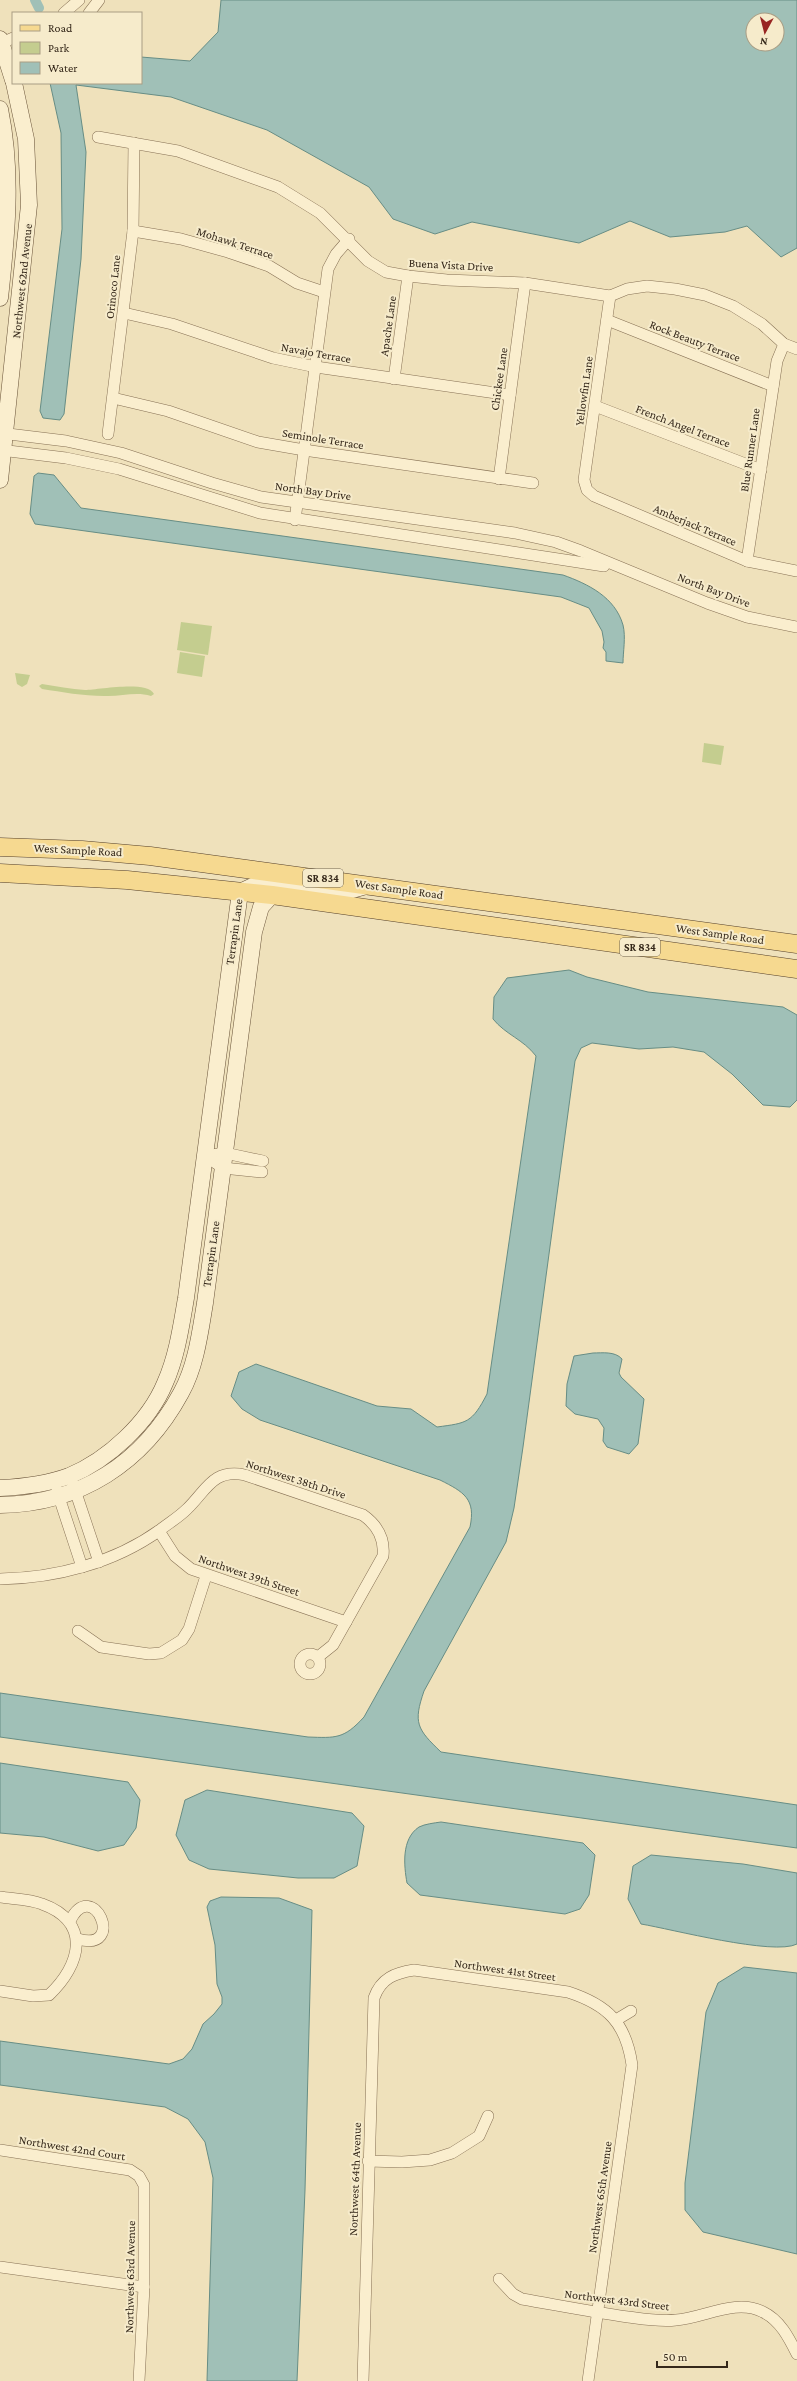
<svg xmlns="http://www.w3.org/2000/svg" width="797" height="2381" font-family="'Crimson Pro',serif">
<rect width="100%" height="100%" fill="#efe1bb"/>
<g fill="#c4cd8f">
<path d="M 181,622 L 212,626 L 208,655 L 177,650 Z"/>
<path d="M 180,652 L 205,656 L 202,677 L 177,673 Z"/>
<path d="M 15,673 L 30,675 L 27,684 L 22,687 L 17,684 Z"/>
<path d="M 42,684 C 56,686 71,689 85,690 C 98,690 147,680 154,694 L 151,696 C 135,691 121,697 104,696 C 83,696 62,692 42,689 L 39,686 Z"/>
<path d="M 704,743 L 724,746 L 721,765 L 702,762 Z"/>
</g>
<g fill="#a0c0b7" stroke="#678d85" fill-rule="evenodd">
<path d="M 221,0 L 797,0 L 797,248 L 781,257 L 747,226 L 725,232 L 670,237 L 630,221 L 579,243 L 472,222 L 435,234 L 393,219 L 369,187 L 267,130 L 171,97 L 76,85 L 86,152 L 81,259 L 64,414 L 60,420 L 43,418 L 40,411 L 62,229 L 61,133 L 50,83 L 141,83 L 141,57 L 190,61 L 218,32 ZM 753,20 L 777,20 L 777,44 L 753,44 Z"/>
<path d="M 38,473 L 54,475 L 81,508 L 563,575 C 588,584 615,597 623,625 C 626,637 623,652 623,663 L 606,661 L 606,652 L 603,648 L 604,642 L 602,631 L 589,608 L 561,597 L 35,524 L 30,514 L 34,476 Z"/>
<path d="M 569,970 L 587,977 L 648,992 L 783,1007 L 797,1015 L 797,1100 L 790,1107 L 763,1105 L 732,1074 L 704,1052 L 673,1047 L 639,1049 L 592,1043 L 581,1048 L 575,1061 L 523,1447 L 514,1508 L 506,1542 L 424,1691 C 413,1723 417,1729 441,1752 L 797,1805 L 797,1848 L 0,1737 L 0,1693 L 308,1737 C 336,1738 344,1739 364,1717 L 470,1527 C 476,1499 464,1492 440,1480 L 260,1420 L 242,1409 L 231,1396 L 239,1372 L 256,1364 L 377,1406 L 411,1409 L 437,1427 C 467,1423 472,1423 487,1394 L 536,1056 C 523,1039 506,1035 493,1019 L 494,997 L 507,978 Z"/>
<path d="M 593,1353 C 602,1353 615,1351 622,1359 L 619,1373 L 621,1377 L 644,1399 L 638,1444 L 629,1454 L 607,1447 L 603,1441 L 604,1428 L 598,1419 L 575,1414 L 566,1406 L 567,1384 L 574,1356 Z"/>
<path d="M 0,1763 L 128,1782 L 140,1800 L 136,1828 L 124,1845 L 98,1851 L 44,1837 L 0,1833 Z"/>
<path d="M 207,1790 L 352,1813 L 364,1826 L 357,1866 L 334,1878 L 298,1878 L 209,1869 L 189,1860 L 176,1835 L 185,1800 Z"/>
<path d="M 441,1822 L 583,1843 L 595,1855 L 589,1895 L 580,1909 L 565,1914 L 420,1895 L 407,1883 C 404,1866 401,1839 419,1827 C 425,1824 434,1823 441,1822 Z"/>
<path d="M 651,1855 L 743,1864 L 797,1873 L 797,1944 C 774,1956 671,1929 641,1924 L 628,1899 L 633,1866 Z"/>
<path d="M 221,1897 L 279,1898 L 312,1910 L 305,2190 L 297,2381 L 207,2381 L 213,2178 L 205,2142 L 188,2119 L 165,2107 L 0,2085 L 0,2041 L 169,2064 L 183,2059 L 192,2049 L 203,2024 L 214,2014 L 222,2004 L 222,1997 L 217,1984 L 215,1945 L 207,1907 L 210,1901 Z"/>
<path d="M 744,1967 L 797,1973 L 797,2254 L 703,2232 L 685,2210 L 685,2183 L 706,2012 L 718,1983 Z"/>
</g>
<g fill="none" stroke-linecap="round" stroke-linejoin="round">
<path stroke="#a0c0b7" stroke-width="10" d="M 35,0 L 39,8"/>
<g stroke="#877155" stroke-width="12">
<g id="street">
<path d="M 64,13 L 79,0"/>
<path d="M 89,13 L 99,0"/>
<path d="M 2,43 L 13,38"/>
<path d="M 98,137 L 178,151 L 278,187 L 320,213 L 368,261 L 386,272 L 408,276 L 447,280 L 525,283 L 610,296 L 627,289 L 647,286 L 675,289 L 705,295 L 733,306 L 762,324 L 784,344 L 797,349"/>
<path d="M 133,231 L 181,239 L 228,252 L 269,266 L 297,283 L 324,292"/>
<path d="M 610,296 L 584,480 L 587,490 L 594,496 L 747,561 L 797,571"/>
<path d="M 124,313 L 172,324 L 273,358 L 316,367 L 510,395"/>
<path d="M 607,320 L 773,386"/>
<path d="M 394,379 L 408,276"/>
<path d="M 113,398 L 168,411 L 258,442 L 304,450 L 533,483"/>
<path d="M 595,406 L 761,470"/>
<path d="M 0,433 L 66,441 L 121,453 L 212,483 L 261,497 L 515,533 L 556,542 L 581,551 L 707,603 L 747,617 L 797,627"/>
<path d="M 108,434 L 133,231 L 134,143"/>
<path d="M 0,450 L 66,458 L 119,469 L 260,513 L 604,566"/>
<path d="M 499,479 L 525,283"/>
<path d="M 295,520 L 328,269 L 336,254 L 349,239"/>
<path d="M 747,561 L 777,361 L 784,344"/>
<path d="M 205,1156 L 223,1168 L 262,1172"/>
<path d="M 205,1156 L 225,1153 L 263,1161"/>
<path d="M 73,1484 L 99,1562"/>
<path d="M 57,1491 L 82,1567"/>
<path d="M 159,1531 L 175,1556 L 191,1569 L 346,1622"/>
<path d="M 0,1579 C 56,1578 114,1563 160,1530 C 169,1523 179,1517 187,1509 C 206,1491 213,1468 245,1475 L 363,1515 C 377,1525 385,1538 383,1556 L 333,1645 L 318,1657"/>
<path d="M 78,1631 L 101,1647 L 149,1654 L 161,1653 L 182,1640 L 189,1629 L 206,1576"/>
<circle cx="310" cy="1664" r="10"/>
<path d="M 0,1897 C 13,1899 30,1899 42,1904 C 92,1922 81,1965 49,1995 L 33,1996 L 0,1991"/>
<path d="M 70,1921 C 93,1875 127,1953 78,1939"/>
<path d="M 616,2020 L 631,2011"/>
<path d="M 0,2150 L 130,2170 L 139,2176 L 144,2185 L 144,2287 L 139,2381"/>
<path d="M 368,2161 L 402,2162 L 430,2160 L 452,2153 L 479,2136 L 488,2116"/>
<path d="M 0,2267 L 144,2287"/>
<path d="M 499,2279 L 513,2294 L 522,2299 C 557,2305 592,2312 628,2317 C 643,2319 660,2322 676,2320 C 704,2318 736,2298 763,2312 C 780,2320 789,2338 797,2354"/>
<path d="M 363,2381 L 374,1998 C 381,1978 395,1973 414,1970 L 568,1992 C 608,2005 626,2023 632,2065 L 588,2381"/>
</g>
</g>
<g stroke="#685238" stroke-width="17">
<g id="secondary">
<path d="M 0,39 L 13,80"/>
<path d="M 0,109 C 13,173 7,234 0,298"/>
<path d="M 0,480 L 29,205 L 26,139 L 14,83"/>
<path d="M 0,1488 C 23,1487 47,1484 69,1476 C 108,1460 149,1422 165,1383 C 177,1356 181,1327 186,1298 L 240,892 L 257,884 L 273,881 L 345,892 L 366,886"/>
<path d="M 0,1505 C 80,1504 143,1463 181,1393 C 196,1366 200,1333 205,1303 L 254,932 L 261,907 L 272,895"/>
</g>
</g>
<g stroke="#543f2a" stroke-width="19">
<g id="primary">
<path d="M 0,847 L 82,850 L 150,856 L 797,944"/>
<path d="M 0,873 L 127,880 L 272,895 L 797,969"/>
</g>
</g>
<use href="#street" stroke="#faeece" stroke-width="11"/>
<use href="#secondary" stroke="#faeece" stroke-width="16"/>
<use href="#primary" stroke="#f6d990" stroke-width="18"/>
</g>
<g text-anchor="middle" stroke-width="4" stroke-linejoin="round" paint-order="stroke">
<g fill="#f6ebcb" stroke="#6f624f" stroke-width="1">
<rect x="303" y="869" width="40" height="18" rx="3"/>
<rect x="620" y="938" width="40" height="18" rx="3"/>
</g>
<g font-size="11" font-weight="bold" fill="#35281a">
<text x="323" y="882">SR 834</text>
<text x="640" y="951">SR 834</text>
</g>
<g font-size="12" fill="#35281a" stroke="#f6ebcb">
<text transform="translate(235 243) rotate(18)" y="4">Mohawk Terrace</text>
<text transform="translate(451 265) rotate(3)" y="4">Buena Vista Drive</text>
<text transform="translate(22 281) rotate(-84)" y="4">Northwest 62nd Avenue</text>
<text transform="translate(113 287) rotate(-84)" y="4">Orinoco Lane</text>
<text transform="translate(388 326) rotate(-82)" y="4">Apache Lane</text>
<text transform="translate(695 341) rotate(21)" y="4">Rock Beauty Terrace</text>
<text transform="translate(316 353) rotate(10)" y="4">Navajo Terrace</text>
<text transform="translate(499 379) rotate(-82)" y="4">Chickee Lane</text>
<text transform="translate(584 391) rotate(-82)" y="4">Yellowfin Lane</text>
<text transform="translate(683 426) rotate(21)" y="4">French Angel Terrace</text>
<text transform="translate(323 439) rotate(9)" y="4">Seminole Terrace</text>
<text transform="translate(750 450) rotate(-82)" y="4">Blue Runner Lane</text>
<text transform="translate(313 491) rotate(8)" y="4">North Bay Drive</text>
<text transform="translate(695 525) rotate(23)" y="4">Amberjack Terrace</text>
<text transform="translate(714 590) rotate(21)" y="4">North Bay Drive</text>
<text transform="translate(78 850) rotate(3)" y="4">West Sample Road</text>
<text transform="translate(399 889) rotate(8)" y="4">West Sample Road</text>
<text transform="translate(234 932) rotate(-82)" y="4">Terrapin Lane</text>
<text transform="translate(720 934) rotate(8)" y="4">West Sample Road</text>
<text transform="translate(211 1254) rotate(-82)" y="4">Terrapin Lane</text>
<text transform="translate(296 1479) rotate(18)" y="4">Northwest 38th Drive</text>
<text transform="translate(249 1575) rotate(19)" y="4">Northwest 39th Street</text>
<text transform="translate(505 1970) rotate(8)" y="4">Northwest 41st Street</text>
<text transform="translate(72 2148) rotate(9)" y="4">Northwest 42nd Court</text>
<text transform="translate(355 2179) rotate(-88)" y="4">Northwest 64th Avenue</text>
<text transform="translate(600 2197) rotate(-82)" y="4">Northwest 65th Avenue</text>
<text transform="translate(130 2277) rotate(-89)" y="4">Northwest 63rd Avenue</text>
<text transform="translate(617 2300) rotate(7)" y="4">Northwest 43rd Street</text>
</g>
</g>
<rect x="12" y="12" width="130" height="72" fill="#f6ebcb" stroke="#a99d84"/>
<rect x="20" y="25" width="20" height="6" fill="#f6d990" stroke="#a99d84"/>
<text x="48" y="32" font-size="12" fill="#35281a">Road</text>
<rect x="20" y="42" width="20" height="12" fill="#c4cd8f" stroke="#a99d84"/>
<text x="48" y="52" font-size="12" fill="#35281a">Park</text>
<rect x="20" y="62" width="20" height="12" fill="#a0c0b7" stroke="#a99d84"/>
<text x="48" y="72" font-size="12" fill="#35281a">Water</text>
<g transform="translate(765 32) rotate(187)"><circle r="19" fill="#f6ebcb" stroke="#a99d84"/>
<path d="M0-3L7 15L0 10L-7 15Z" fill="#982522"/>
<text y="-6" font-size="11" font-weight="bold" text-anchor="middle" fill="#35281a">N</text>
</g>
<path d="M657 2361v6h70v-6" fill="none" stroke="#35281a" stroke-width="2"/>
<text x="663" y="2361" font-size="12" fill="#35281a" stroke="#f6ebcb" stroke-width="3" paint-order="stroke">50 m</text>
</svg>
